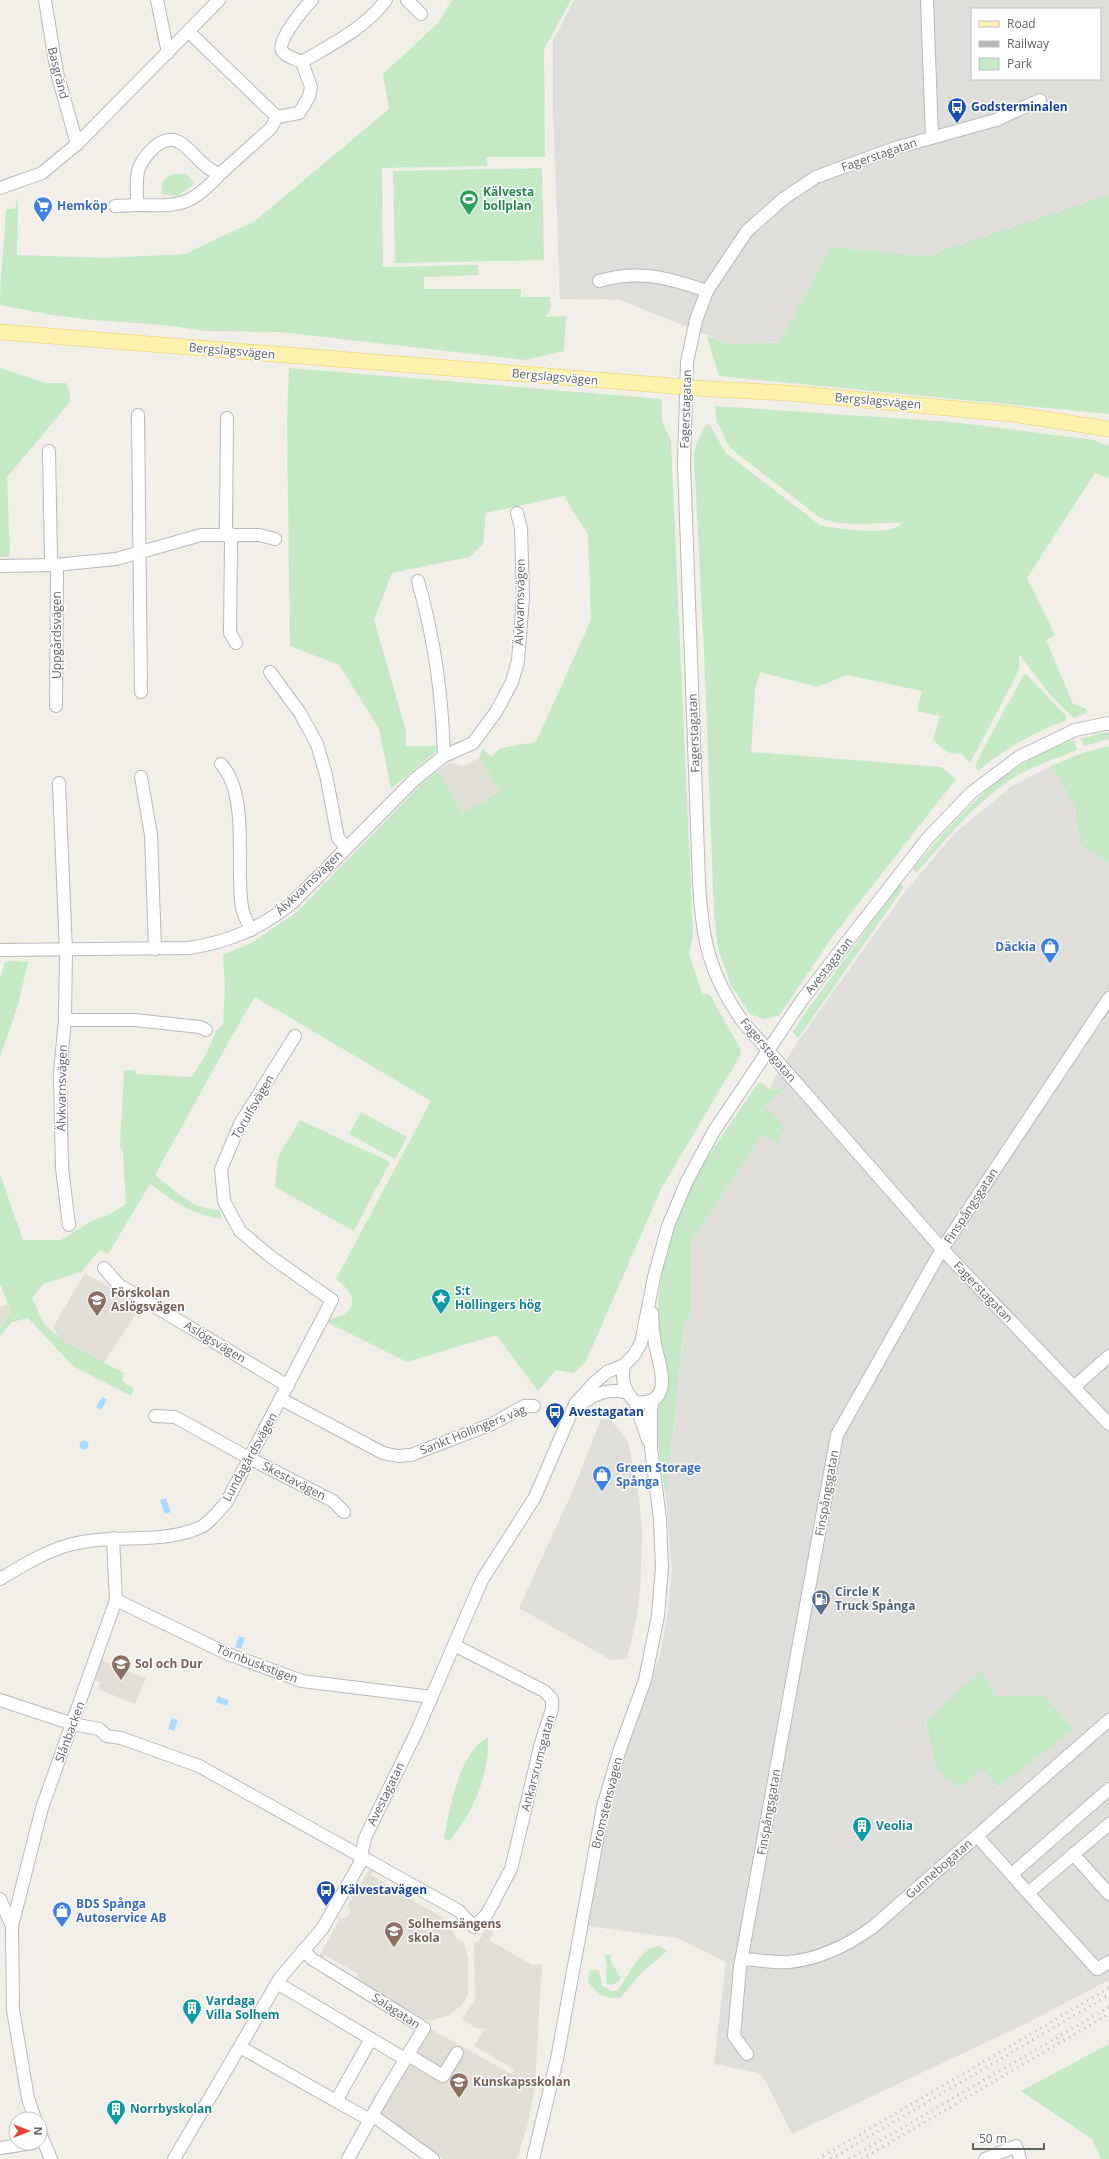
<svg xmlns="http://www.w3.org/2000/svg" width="1109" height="2159" font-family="'Open Sans',sans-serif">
<rect width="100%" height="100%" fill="#f1efe8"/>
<g fill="#e0deda" fill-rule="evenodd">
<path d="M 574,0 L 1109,0 L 1109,198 L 927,256 L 830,247 L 780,344 L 729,344 L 620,300 L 560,299 L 553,113 L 553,41 ZM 972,9 L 1100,9 L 1100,79 L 972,79 Z"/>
<path d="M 1051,766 L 1075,805 L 1082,845 L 1109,863 L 1109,1980 L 1027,2023 L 792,2134 L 766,2082 L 759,2073 L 714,2064 L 726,1962 L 677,1938 L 587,1926 L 606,1821 L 618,1775 L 660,1656 L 667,1616 L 672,1569 L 666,1498 L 684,1322 L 690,1316 L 690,1243 L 762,1134 L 778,1143 L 765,1107 L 782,1089 L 771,1090 L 771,1085 L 798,1041 L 908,888 L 955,833 L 1012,786 Z"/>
<path d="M 601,1419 L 611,1420 L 628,1442 L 637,1484 L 642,1527 L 641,1579 L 637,1616 L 627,1659 L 611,1660 L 519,1608 L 574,1488 Z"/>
</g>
<g fill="#e1ded6">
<path d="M 479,758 L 500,792 L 463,813 L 438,771 L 450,763 L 464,766 Z"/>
<path d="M 85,1273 L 141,1306 L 103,1364 L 62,1343 L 53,1327 Z"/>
<path d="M 8,1305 L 11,1313 L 0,1328 L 0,1307 Z"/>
<path d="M 101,1660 L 146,1678 L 135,1704 L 98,1689 L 101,1682 L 93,1680 Z"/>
<path d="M 370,1869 L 373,1869 L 371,1875 L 453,1924 L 452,1930 L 456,1938 L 464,1943 L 468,1958 L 468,1995 L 462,2005 L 449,2015 L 433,2020 L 424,2019 L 355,1980 L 358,1974 L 325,1955 L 321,1960 L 320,1954 L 340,1919 L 347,1917 L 351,1912 L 348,1905 Z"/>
<path d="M 485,1928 L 494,1932 L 489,1940 L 532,1965 L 542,1964 L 535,2086 L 527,2127 L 517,2159 L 443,2159 L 379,2112 L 429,2028 L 512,2074 L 515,2070 L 474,2046 L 485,2029 L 476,2028 L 462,2019 L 475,1999 L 474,1943 L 480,1939 Z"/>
</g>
<g fill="#c5e8c5">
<path d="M 452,0 L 571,0 L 544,49 L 545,157 L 487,157 L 487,166 L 382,168 L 383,267 L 478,265 L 479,275 L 424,277 L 424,289 L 521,289 L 521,297 L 550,297 L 551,308 L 545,317 L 566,316 L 564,351 L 525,360 L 280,332 L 207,331 L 163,325 L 94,320 L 52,315 L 0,305 C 0,273 5,242 6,209 L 15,209 L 18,196 L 17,255 L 106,258 L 185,254 L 255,221 L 389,109 L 383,74 L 438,23 Z"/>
<path d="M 542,168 L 544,260 L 395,263 L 393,171 Z"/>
<path d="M 186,173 L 194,184 L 177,196 L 161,194 L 162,182 L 170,175 Z"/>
<path d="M 1109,195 L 1109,414 L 719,376 L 707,336 L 729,344 L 780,343 L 830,247 L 927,256 Z"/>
<path d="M 0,368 L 46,383 L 66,383 L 70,392 L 70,402 L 7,477 L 10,557 L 0,557 Z"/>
<path d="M 289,368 L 662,399 L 662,421 L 671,441 L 693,934 L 689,954 L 702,993 L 710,995 L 740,1048 L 741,1054 L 661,1189 L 586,1361 L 574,1373 L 556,1370 L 538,1391 L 496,1335 L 407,1362 L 327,1322 C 332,1318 338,1317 344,1314 C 362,1303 347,1287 336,1279 L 431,1101 L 255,997 L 233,1034 L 155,1175 C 175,1190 192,1210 219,1210 L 222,1219 C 191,1214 175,1202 150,1184 L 108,1254 L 100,1250 L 81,1272 L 43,1284 L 32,1298 L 44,1324 L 64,1342 L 124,1373 L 122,1381 L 134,1389 L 131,1396 L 73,1366 L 28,1318 L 12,1322 L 0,1336 L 0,1328 L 11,1313 L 0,1283 L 0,1174 L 23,1240 L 61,1240 L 93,1220 L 108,1215 L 126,1204 L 123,1152 L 120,1146 L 124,1070 L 135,1070 L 136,1074 L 192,1077 L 207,1052 L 216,1031 L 223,1025 L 225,989 L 223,955 L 253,942 L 297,912 L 424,781 L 438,771 L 463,813 L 500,792 L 479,758 L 483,748 L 491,757 L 501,748 L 536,742 L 591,620 L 588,535 L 564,496 L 486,513 L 483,544 L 469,557 L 392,573 L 374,620 L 406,731 L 406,746 L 437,746 L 436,752 L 391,789 L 379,728 L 339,665 L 290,646 L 287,421 Z"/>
<path d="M 715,406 L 953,422 L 1094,440 L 1109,446 L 1109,478 L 1095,473 L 1027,578 L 1055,635 L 1046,640 L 1073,704 L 1087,709 L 1086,713 L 1074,718 L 1051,696 L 1019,654 L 1019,668 L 1014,680 L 970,763 L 961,753 C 949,756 941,748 933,739 L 940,716 L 917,711 L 922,691 L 847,675 L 817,687 L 760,672 L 755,689 L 751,752 L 941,767 L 956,779 L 833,936 L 779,1016 L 764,1019 L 750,1014 L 731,985 L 718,948 L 714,914 L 704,651 L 694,456 L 696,445 L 705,426 L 709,424 L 726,453 L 820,525 C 834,529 882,534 895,528 C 897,527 900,525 902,523 C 874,521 846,530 819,517 L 729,447 L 717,422 Z"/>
<path d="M 1024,674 L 1027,675 L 1066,716 L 1066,720 C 1034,733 1005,748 978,771 L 976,768 L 977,761 Z"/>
<path d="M 1105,732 L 1109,733 L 1109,739 L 1084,746 L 1081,739 Z"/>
<path d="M 1074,740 L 1077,750 C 1058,758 1038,764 1020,774 C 978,798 948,837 916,873 L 913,869 C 961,813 1001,765 1074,740 Z"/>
<path d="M 1109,746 L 1109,863 L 1081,845 L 1075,805 L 1051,766 L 1082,753 Z"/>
<path d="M 900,884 L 904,887 L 798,1038 L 793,1032 L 806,1012 Z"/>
<path d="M 11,961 L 28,962 L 18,1005 L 0,1057 L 0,979 L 5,962 Z"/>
<path d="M 761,1082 L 771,1090 L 783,1089 L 765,1107 L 785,1126 L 778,1144 L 762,1134 L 690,1243 L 690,1316 L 684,1322 L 666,1498 L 654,1415 L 668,1389 L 669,1378 L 658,1330 L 658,1298 L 664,1262 L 674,1228 L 688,1194 L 705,1161 L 756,1086 Z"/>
<path d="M 361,1112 L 407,1137 L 395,1159 L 349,1134 Z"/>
<path d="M 300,1120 L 390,1162 L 354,1231 L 275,1187 L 278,1157 Z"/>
<path d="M 982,1670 L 995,1696 L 1044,1696 L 1074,1729 L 998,1787 L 982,1768 L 960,1788 L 937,1771 L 926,1721 Z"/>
<path d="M 488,1737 C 490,1773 473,1814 449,1841 L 444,1838 C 450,1808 458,1754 488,1737 Z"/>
<path d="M 660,1946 L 667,1951 L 642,1972 L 620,1998 C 604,1999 597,1994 588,1981 L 590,1970 L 599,1970 L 602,1986 L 612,1991 L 618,1990 C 629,1976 640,1947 660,1946 Z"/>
<path d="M 604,1955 L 611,1955 L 611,1962 L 621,1978 C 617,1983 612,1987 606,1983 L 607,1964 Z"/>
<path d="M 1109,2044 L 1109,2159 L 1101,2159 L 1092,2139 L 1021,2091 Z"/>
</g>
<g fill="#aadaff">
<path d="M 102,1397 L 107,1400 L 101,1410 L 96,1407 Z"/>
<circle cx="84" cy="1445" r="4.5"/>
<path d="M 166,1498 L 171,1512 L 165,1514 L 160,1500 Z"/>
<path d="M 239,1636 L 245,1638 L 241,1649 L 235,1647 Z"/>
<path d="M 218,1696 L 229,1701 L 227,1706 L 216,1702 Z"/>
<path d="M 172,1718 L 178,1720 L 174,1731 L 168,1729 Z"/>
</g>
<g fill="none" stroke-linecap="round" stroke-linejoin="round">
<g stroke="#b5b8bc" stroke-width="14">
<g id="minor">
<path d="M 45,0 L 57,73 L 77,144"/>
<path d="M 157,0 L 168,53"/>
<path d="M 407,0 L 421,14"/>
<path d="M 927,0 L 932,137"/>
<path d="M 189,32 L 277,117"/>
<path d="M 302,62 C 332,44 364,29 386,0"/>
<path d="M 302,62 C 296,59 286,57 282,51 C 276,41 305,7 312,0"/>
<path d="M 1040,100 L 996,120 L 895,148 L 816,177 L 783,199 L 747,231 L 707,291 L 696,320 L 687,362 L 684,463 L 699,882 C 702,940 709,974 743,1022 L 942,1249 L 1109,1424"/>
<path d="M 220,174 C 190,207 179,206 137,205 C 137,194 136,182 138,171 C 142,157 163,132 179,142 C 195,151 201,168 220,174 L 271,128 L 277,117 L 299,113 L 309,97 L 311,87 L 302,62"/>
<path d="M 0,188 L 42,173 L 77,144 L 219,0"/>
<path d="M 115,206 L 137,205"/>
<path d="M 599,281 C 639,269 669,278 707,291"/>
<path d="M 138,415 L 141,692"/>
<path d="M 227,418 L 226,527 L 231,542 L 230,633 L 236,643"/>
<path d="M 49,451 L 51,558 L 57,571 L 56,706"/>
<path d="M 0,566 L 55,565 L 116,559 L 201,535 L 259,535 L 275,539"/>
<path d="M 418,581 C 435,641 442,694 444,756"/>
<path d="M 270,672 L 300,713 L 317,744 L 326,775 L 338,838 L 346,847"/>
<path d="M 221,764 C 250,796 235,866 242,907 C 243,915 248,923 251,930"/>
<path d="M 141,777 L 151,835 L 155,949"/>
<path d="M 59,783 L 66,951 L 65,1020 L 60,1072 L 61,1123 L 62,1168 L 69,1225"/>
<path d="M 0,950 L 189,948 C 228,942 259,929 291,904 L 414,780 L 444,756 L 473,743 L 496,712 L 512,682 L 518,661 L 523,598 L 521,528 L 517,513"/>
<path d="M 65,1020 L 134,1020 L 200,1027 L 206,1030"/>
<path d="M 104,1268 L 119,1285 L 288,1386"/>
<path d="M 624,1365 C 621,1381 624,1390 635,1402 C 675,1406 660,1367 655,1344 C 653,1334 652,1324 652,1313"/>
<path d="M 1074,1387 L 1109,1356"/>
<path d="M 281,1399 L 383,1453 L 397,1456 L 411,1455 L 492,1424 L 524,1406 L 534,1406"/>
<path d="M 635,1402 L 648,1440"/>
<path d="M 581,1404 C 596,1393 607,1389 626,1392"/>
<path d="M 155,1416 L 175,1417 L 249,1458 L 333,1501 L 344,1512"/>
<path d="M 0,1579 C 20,1567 46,1551 69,1545 C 111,1533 158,1545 199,1528 C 209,1524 218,1511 226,1503 L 332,1300 L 271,1257 L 240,1231 L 224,1201 L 221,1169 L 240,1124 L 295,1036"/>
<path d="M 116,1600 L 228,1654 L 302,1681 L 432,1697"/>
<path d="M 0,1700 L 73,1724 L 99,1729 L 107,1736 L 121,1738 L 199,1766 L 459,1911 L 474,1927 L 487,1914 L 511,1869 L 541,1743 L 552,1709 L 552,1699 L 544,1691 L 454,1645"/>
<path d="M 1109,1824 L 1028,1893 L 1097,1969 L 1109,1962"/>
<path d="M 977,1836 L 1028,1893"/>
<path d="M 1073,1854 L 1109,1894"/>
<path d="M 1012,1874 L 1109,1789"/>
<path d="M 0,1899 L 12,1926 L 13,2010 L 28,2098 L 35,2119"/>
<path d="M 12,1926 L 42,1808 L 116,1600 L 113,1538"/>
<path d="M 303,1950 L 312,1959 L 424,2028 L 382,2098 L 348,2159"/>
<path d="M 743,1959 C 757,1960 774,1963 789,1962 C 820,1959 848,1945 873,1927 L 1109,1720"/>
<path d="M 277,1983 L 405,2059"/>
<path d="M 240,2047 L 370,2120"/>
<path d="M 747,2054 L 734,2036 L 740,1967 L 837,1435 L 942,1249 L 1109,998"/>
<path d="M 408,2055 L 443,2076 L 457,2053"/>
<path d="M 336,2101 L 371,2039"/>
<path d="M 372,2115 L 433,2159"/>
<path d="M 40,2133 L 51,2159"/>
<path d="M 0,2148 L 33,2143"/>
<path d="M 174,2159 L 280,1978 L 322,1929 L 359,1865 L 365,1838 L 416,1733 L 482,1580 L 535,1497 L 575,1404 L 594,1383 L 607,1372 L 624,1365 L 634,1355 L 641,1343 L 654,1277 L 668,1226 L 687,1181 L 714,1131 L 802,1000 L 927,839 L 971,793 L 1019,757 L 1075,730 L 1109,723"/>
<path d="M 533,2159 L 557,2059 L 603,1807 L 619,1752 L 645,1680 L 658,1616 L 662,1567 L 660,1519 L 651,1448 L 651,1410 L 653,1400"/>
<path d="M 985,2159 L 1016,2146 L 1020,2159"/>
</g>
</g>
<g stroke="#f2c960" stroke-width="16">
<path id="major" d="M 0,332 L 711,389 L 788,393 L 1012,414 L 1109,429"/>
</g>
<use href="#minor" stroke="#fff" stroke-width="12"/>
<use href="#major" stroke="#fff2af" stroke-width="15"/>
<g stroke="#b6b7b8" stroke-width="3" stroke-dasharray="1 5" stroke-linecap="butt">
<path d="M 818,2159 L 1109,1988"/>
<path d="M 831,2159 L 1109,1995"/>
<path d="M 849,2159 L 1109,2007"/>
<path d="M 862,2159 L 1109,2014"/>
</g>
</g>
<defs>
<g id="bus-pin" transform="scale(1)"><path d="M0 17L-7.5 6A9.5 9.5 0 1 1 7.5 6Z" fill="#1a4fb4" stroke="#fff"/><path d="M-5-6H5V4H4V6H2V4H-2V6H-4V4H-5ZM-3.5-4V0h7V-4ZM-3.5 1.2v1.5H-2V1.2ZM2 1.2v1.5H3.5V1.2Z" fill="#fff"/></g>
<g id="stadium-pin" transform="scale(1)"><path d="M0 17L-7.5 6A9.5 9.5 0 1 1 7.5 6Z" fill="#2e9e5b" stroke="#fff"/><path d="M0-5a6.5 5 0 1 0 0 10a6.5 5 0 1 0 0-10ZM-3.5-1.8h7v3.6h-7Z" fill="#fff"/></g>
<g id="supermarket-pin" transform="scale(1)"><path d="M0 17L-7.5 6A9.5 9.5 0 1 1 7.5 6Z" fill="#3f7fe0" stroke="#fff"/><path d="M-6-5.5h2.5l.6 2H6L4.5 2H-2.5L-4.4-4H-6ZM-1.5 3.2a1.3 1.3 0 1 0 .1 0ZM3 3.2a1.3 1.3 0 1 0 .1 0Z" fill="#fff"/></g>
<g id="shop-pin" transform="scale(1)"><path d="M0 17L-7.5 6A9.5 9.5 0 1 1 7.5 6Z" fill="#3f7fe0" stroke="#fff"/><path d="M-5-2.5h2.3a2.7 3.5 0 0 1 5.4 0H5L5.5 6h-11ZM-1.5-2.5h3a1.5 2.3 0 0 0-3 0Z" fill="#fff"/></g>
<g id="sight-pin" transform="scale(1)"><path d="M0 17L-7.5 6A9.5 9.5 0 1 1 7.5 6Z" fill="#0f9aa8" stroke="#fff"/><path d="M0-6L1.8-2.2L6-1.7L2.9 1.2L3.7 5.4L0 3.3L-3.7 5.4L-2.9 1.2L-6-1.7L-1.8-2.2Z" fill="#fff"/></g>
<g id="school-pin" transform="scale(1)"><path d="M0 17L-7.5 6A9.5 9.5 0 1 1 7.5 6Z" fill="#8d6e63" stroke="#fff"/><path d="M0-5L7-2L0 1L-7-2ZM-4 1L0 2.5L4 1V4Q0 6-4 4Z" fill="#fff"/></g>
<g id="fuel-pin" transform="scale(1)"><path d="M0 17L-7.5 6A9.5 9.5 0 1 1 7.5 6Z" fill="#5c6f8a" stroke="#fff"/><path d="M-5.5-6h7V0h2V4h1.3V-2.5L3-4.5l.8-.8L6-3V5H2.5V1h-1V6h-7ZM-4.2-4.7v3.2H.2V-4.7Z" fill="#fff"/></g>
<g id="building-pin" transform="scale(1)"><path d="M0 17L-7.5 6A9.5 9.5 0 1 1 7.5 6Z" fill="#0f9aa8" stroke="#fff"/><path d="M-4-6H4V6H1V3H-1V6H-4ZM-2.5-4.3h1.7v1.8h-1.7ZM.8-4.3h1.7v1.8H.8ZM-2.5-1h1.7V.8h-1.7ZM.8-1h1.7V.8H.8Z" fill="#fff"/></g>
</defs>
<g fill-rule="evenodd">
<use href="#bus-pin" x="957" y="107"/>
<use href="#stadium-pin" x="469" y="199"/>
<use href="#supermarket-pin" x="43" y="206"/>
<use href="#shop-pin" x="1050" y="947"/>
<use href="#sight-pin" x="441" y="1298"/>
<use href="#school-pin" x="97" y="1300"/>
<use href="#bus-pin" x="555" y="1412"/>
<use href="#shop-pin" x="602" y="1475"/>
<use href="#fuel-pin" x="821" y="1599"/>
<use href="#school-pin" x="121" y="1664"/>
<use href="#building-pin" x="862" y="1826"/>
<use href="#bus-pin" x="326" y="1890"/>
<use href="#shop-pin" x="62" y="1911"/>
<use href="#school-pin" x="394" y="1931"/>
<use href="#building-pin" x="192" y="2008"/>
<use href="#school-pin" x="459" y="2082"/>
<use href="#building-pin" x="116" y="2109"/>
</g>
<g text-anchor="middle" stroke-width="3" stroke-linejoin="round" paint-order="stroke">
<g font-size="12" fill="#5f6368" stroke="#fff">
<text transform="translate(58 73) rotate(76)" y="4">Basgränd</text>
<text transform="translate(879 155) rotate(-19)" y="4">Fagerstagatan</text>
<text transform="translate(232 351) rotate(5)" y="4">Bergslagsvägen</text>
<text transform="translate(555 377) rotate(5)" y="4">Bergslagsvägen</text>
<text transform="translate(878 401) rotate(5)" y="4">Bergslagsvägen</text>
<text transform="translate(686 409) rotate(-88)" y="4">Fagerstagatan</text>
<text transform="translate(520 602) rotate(-89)" y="4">Älvkvarnsvägen</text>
<text transform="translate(57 635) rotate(-90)" y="4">Uppgårdsvägen</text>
<text transform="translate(694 733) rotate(-92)" y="4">Fagerstagatan</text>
<text transform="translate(309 883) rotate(-44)" y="4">Älvkvarnsvägen</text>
<text transform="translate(829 966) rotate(-52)" y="4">Avestagatan</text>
<text transform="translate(768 1050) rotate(50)" y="4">Fagerstagatan</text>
<text transform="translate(62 1088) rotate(-89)" y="4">Älvkvarnsvägen</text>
<text transform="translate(253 1107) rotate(-60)" y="4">Torulfsvägen</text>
<text transform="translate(971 1206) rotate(-57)" y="4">Finspångsgatan</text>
<text transform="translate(983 1292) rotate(46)" y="4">Fagerstagatan</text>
<text transform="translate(215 1342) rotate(31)" y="4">Aslögsvägen</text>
<text transform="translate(473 1430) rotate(-22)" y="4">Sankt Hollingers väg</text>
<text transform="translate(250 1457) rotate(-61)" y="4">Lundagårdsvägen</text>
<text transform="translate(294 1481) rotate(27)" y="4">Skestavägen</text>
<text transform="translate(827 1493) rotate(-80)" y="4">Finspångsgatan</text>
<text transform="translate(257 1664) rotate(21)" y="4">Törnbuskstigen</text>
<text transform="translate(70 1732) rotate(-70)" y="4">Slånbacken</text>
<text transform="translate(538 1763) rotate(-75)" y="4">Ankarsrumsgatan</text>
<text transform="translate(386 1794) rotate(-64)" y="4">Avestagatan</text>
<text transform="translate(607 1803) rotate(-76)" y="4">Bromstensvägen</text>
<text transform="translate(769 1812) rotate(-80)" y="4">Finspångsgatan</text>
<text transform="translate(939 1869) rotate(-41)" y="4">Gunnebogatan</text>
<text transform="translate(396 2011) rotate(33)" y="4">Salagatan</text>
</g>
<g font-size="12" font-weight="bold" fill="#164399" stroke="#fff" text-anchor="start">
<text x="971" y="111">Godsterminalen</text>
<text x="569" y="1416">Avestagatan</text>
<text x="340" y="1894">Kälvestavägen</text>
</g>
<g font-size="12" font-weight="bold" fill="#27864d" stroke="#fff" text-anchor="start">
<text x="483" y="196">Kälvesta<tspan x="483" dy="14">bollplan</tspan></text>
</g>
<g font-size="12" font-weight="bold" fill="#366cbe" stroke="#fff" text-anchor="start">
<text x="57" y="210">Hemköp</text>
<text x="1036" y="951" text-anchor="end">Däckia</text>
<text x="616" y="1472">Green Storage<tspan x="616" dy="14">Spånga</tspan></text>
<text x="76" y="1908">BDS Spånga<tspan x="76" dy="14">Autoservice AB</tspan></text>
</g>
<g font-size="12" font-weight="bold" fill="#0d838f" stroke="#fff" text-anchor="start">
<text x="455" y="1295">S:t<tspan x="455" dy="14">Hollingers hög</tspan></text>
<text x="876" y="1830">Veolia</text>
<text x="206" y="2005">Vardaga<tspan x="206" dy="14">Villa Solhem</tspan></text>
<text x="130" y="2113">Norrbyskolan</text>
</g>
<g font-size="12" font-weight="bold" fill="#785e54" stroke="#fff" text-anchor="start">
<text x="111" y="1297">Förskolan<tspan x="111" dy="14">Aslögsvägen</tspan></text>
<text x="135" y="1668">Sol och Dur</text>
<text x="408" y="1928">Solhemsängens<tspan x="408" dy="14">skola</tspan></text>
<text x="473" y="2086">Kunskapsskolan</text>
</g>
<g font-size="12" font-weight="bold" fill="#4e5e75" stroke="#fff" text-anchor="start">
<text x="835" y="1596">Circle K<tspan x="835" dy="14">Truck Spånga</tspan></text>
</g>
</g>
<rect x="971" y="8" width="130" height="72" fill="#ffffff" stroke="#bfc1c3"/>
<rect x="979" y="21" width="20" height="6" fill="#fff2af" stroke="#bfc1c3"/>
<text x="1007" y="28" font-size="12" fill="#5f6368">Road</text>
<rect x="979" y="41" width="20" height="6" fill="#b6b7b8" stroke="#bfc1c3"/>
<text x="1007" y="48" font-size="12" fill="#5f6368">Railway</text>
<rect x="979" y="58" width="20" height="12" fill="#c5e8c5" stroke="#bfc1c3"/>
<text x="1007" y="68" font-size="12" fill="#5f6368">Park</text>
<g transform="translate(28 2131) rotate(90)"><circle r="19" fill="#ffffff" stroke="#bfc1c3"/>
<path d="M0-3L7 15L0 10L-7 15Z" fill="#ea4335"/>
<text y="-6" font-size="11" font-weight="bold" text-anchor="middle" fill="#5f6368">N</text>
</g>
<path d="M973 2143v6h71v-6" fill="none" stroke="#5f6368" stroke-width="2"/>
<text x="979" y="2143" font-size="12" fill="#5f6368" stroke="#ffffff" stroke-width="3" paint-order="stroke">50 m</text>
</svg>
